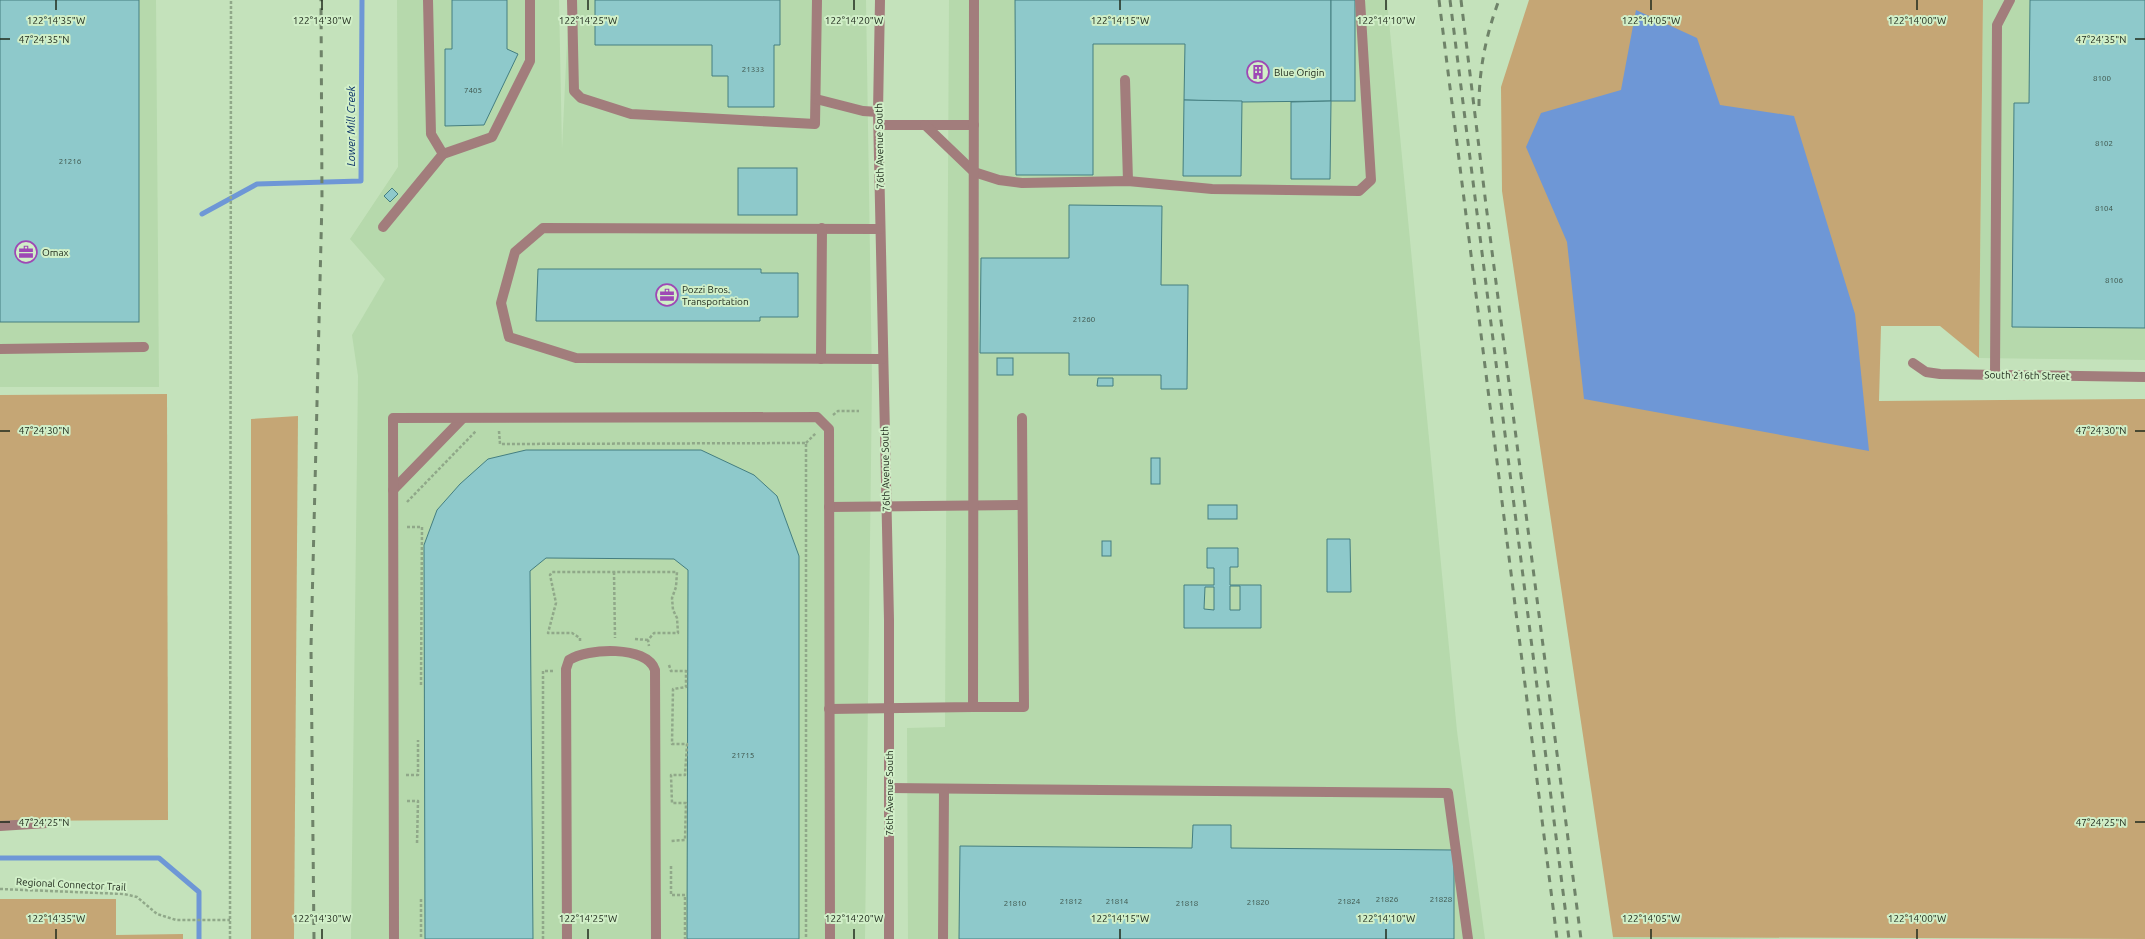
<svg xmlns="http://www.w3.org/2000/svg" width="2145" height="939" font-family="Ubuntu,sans-serif">
<rect width="100%" height="100%" fill="#c4e2bb"/>
<g fill="#b6d9ac">
<path d="M 0,0 L 156,0 L 159,387 L 0,387 Z"/>
<path d="M 397,0 L 559,0 L 562,149 L 569,0 L 866,0 L 872,382 L 865,939 L 351,939 L 358,376 L 352,335 L 385,279 L 350,239 L 398,167 Z"/>
<path d="M 949,0 L 1387,0 L 1457,731 L 1485,939 L 908,939 L 907,728 L 945,727 Z"/>
<path d="M 1983,0 L 2145,0 L 2145,360 L 1979,358 Z"/>
<path d="M 1613,937 L 1793,939 L 1613,939 Z"/>
</g>
<g fill="#c5a675">
<path d="M 1529,0 L 1983,0 L 1979,358 L 1940,326 L 1881,326 L 1879,401 L 2145,399 L 2145,939 L 1613,937 L 1502,191 L 1501,87 Z"/>
<path d="M 167,394 L 168,820 L 0,821 L 0,395 Z"/>
<path d="M 298,416 L 294,939 L 251,939 L 251,419 Z"/>
<path d="M 0,899 L 116,899 L 116,935 L 183,934 L 183,939 L 0,939 Z"/>
</g>
<path fill="#6e97d6" d="M 1636,10 L 1697,38 L 1720,105 L 1794,116 L 1855,314 L 1869,451 L 1584,399 L 1567,242 L 1526,147 L 1541,113 L 1621,90 Z"/>
<g fill="none" stroke-linecap="round" stroke-linejoin="round">
<g stroke="#6e97d6" stroke-width="5">
<path d="M 202,214 L 257,184 L 361,181 L 362,0"/>
<path d="M 0,858 L 159,858 L 199,892 L 199,939"/>
</g>
</g>
<g fill="#8ec9cb" stroke="#447e80" fill-rule="evenodd">
<rect x="0" y="0" width="139" height="322"/>
<path d="M 452,0 L 507,0 L 507,49 L 518,54 L 484,125 L 445,126 L 445,49 L 452,49 Z"/>
<path d="M 595,0 L 780,0 L 780,45 L 774,45 L 774,107 L 728,107 L 728,76 L 712,76 L 712,45 L 595,45 Z"/>
<path d="M 1015,0 L 1331,0 L 1331,101 L 1242,102 L 1184,100 L 1185,44 L 1093,44 L 1093,175 L 1016,175 Z"/>
<rect x="1331" y="0" width="24" height="101"/>
<path d="M 2030,0 L 2145,0 L 2145,328 L 2012,327 L 2014,103 L 2029,103 Z"/>
<path d="M 1184,100 L 1242,101 L 1241,176 L 1183,176 Z"/>
<path d="M 1331,101 L 1330,179 L 1291,179 L 1291,102 Z"/>
<rect x="738" y="168" width="59" height="47"/>
<path d="M 392,188 L 398,194 L 390,202 L 384,196 Z"/>
<path d="M 1069,205 L 1162,206 L 1161,285 L 1188,285 L 1187,389 L 1161,389 L 1161,375 L 1069,375 L 1069,353 L 980,353 L 981,258 L 1069,258 Z"/>
<path d="M 538,269 L 761,269 L 761,273 L 798,273 L 798,317 L 760,317 L 760,321 L 536,321 Z"/>
<rect x="997" y="358" width="16" height="17"/>
<path d="M 1098,378 L 1113,378 L 1113,386 L 1097,386 Z"/>
<path d="M 526,450 L 701,450 L 754,475 L 777,496 L 799,556 L 799,939 L 687,939 L 688,570 L 674,559 L 546,558 L 530,571 L 533,939 L 425,939 L 424,545 L 437,510 L 460,484 L 488,459 Z"/>
<rect x="1151" y="458" width="9" height="26"/>
<rect x="1208" y="505" width="29" height="14"/>
<path d="M 1327,539 L 1350,539 L 1351,592 L 1327,592 Z"/>
<rect x="1102" y="541" width="9" height="15"/>
<path d="M 1207,548 L 1238,548 L 1238,567 L 1230,567 L 1230,585 L 1261,585 L 1261,628 L 1184,628 L 1184,585 L 1214,585 L 1214,568 L 1207,568 ZM 1230,586 L 1240,586 L 1240,610 L 1230,610 ZM 1205,587 L 1214,587 L 1214,610 L 1204,609 Z"/>
<path d="M 1193,825 L 1231,825 L 1231,848 L 1454,850 L 1454,939 L 959,939 L 960,846 L 1192,848 Z"/>
</g>
<g fill="none" stroke-linecap="round" stroke-linejoin="round">
<g stroke="#90a889" stroke-width="2.5" stroke-dasharray="3 2" stroke-linecap="butt">
<path d="M 833,415 L 838,411 L 859,411"/>
<path d="M 499,431 L 500,444 L 806,443 L 806,939"/>
<path d="M 806,443 L 816,433"/>
<path d="M 407,502 L 476,431"/>
<path d="M 407,527 L 422,527 L 421,686"/>
<path d="M 614,572 L 615,638"/>
<path d="M 635,639 L 648,640"/>
<path d="M 580,641 L 580,638 L 572,633 L 548,633 L 556,603 L 550,575 L 552,572 L 677,572 L 676,587 L 672,598 L 673,610 L 677,618 L 678,633 L 654,633 L 648,640 L 649,646"/>
<path d="M 669,665 L 671,671 L 686,671 L 686,687 L 673,689 L 672,744 L 687,744 L 685,775 L 671,775 L 672,803 L 686,803 L 685,840 L 670,841"/>
<path d="M 406,775 L 418,775 L 418,740"/>
<path d="M 407,801 L 418,801 L 417,844"/>
<path d="M 671,866 L 671,895 L 685,895 L 685,939"/>
<path d="M 0,889 L 124,894 L 137,897 L 157,914 L 176,920 L 230,920"/>
<path d="M 421,899 L 421,939"/>
<path d="M 230,939 L 231,0"/>
<path d="M 543,939 L 543,671 L 553,671"/>
</g>
<g stroke="#a27d7c" stroke-width="10">
<path d="M 428,0 L 431,134 L 443,154 L 492,137 L 530,61 L 530,0"/>
<path d="M 572,0 L 574,91 L 581,98 L 631,114 L 815,124 L 817,0"/>
<path d="M 880,0 L 878,112 L 889,620 L 889,939"/>
<path d="M 1125,80 L 1128,181"/>
<path d="M 816,99 L 863,111 L 878,112"/>
<path d="M 879,125 L 974,125"/>
<path d="M 925,125 L 974,172 L 999,180 L 1022,183 L 1128,181 L 1212,189 L 1359,191 L 1371,180 L 1360,0"/>
<path d="M 383,227 L 443,154"/>
<path d="M 880,229 L 543,228 L 515,252 L 501,303 L 509,337 L 576,358 L 882,359"/>
<path d="M 0,349 L 144,347"/>
<path d="M 821,359 L 822,228"/>
<path d="M 1913,363 L 1926,372 L 1940,374 L 2145,377"/>
<path d="M 1995,375 L 1997,25 L 2010,0"/>
<path d="M 393,490 L 463,418"/>
<path d="M 829,507 L 1022,505"/>
<path d="M 973,707 L 1024,707 L 1022,418"/>
<path d="M 829,709 L 973,707 L 974,0"/>
<path d="M 889,788 L 1448,793 L 1468,939"/>
<path d="M 0,826 L 47,823"/>
<path d="M 394,939 L 393,418 L 817,417 L 829,429 L 830,939"/>
<path d="M 567,939 L 566,669 L 569,660 C 587,648 647,645 655,670 L 656,939"/>
<path d="M 943,939 L 944,789"/>
</g>
<g stroke="#6f8369" stroke-width="3" stroke-dasharray="7 7" stroke-linecap="butt">
<path d="M 1439,0 L 1557,939"/>
<path d="M 1450,0 L 1569,939"/>
<path d="M 1461,0 L 1486,205 L 1581,939"/>
<path d="M 1479,106 C 1479,69 1486,35 1499,0"/>
<path d="M 314,939 L 311,647 L 322,200 L 321,0"/>
</g>
</g>
<path fill="none" stroke="#202b1d" stroke-width="1.5" d="M 56,0 L 56,10M 322,0 L 322,10M 588,0 L 588,10M 854,0 L 854,10M 1120,0 L 1120,10M 1386,0 L 1386,10M 1651,0 L 1651,10M 1917,0 L 1917,10M 0,39 L 10,39M 2135,39 L 2145,39M 0,431 L 10,431M 2135,431 L 2145,431M 0,822 L 10,822M 2135,822 L 2145,822M 56,929 L 56,939M 322,929 L 322,939M 588,929 L 588,939M 854,929 L 854,939M 1120,929 L 1120,939M 1386,929 L 1386,939M 1651,929 L 1651,939M 1917,929 L 1917,939"/>
<defs>
<g id="building-ring" transform="scale(1.15)"><circle r="9.5" fill="#d1efc8" stroke="#9e48b5" stroke-width="1.5"/><path d="M-4-6H4V6H1V3H-1V6H-4ZM-2.5-4.3h1.7v1.8h-1.7ZM.8-4.3h1.7v1.8H.8ZM-2.5-1h1.7V.8h-1.7ZM.8-1h1.7V.8H.8Z" fill="#9e48b5"/></g>
<g id="office-ring" transform="scale(1.15)"><circle r="9.5" fill="#d1efc8" stroke="#9e48b5" stroke-width="1.5"/><path d="M-6-3h4V-5.5h4V-3h4V5H-6ZM-1-4.5V-3h2v-1.5ZM-6 0V1H6V0Z" fill="#9e48b5"/></g>
</defs>
<g fill-rule="evenodd">
<use href="#building-ring" x="1258" y="72"/>
<use href="#office-ring" x="26" y="252"/>
<use href="#office-ring" x="667" y="295"/>
</g>
<g text-anchor="middle" stroke-width="4" stroke-linejoin="round" paint-order="stroke">
<g font-size="8" fill="#3c5248">
<text x="753" y="72">21333</text>
<text x="2102" y="81">8100</text>
<text x="473" y="93">7405</text>
<text x="2104" y="146">8102</text>
<text x="70" y="164">21216</text>
<text x="2104" y="211">8104</text>
<text x="2114" y="283">8106</text>
<text x="1084" y="322">21260</text>
<text x="743" y="758">21715</text>
<text x="1387" y="902">21826</text>
<text x="1441" y="902">21828</text>
<text x="1071" y="904">21812</text>
<text x="1117" y="904">21814</text>
<text x="1349" y="904">21824</text>
<text x="1258" y="905">21820</text>
<text x="1015" y="906">21810</text>
<text x="1187" y="906">21818</text>
</g>
<g font-size="10" fill="#202b1d" stroke="#d1efc8" text-anchor="start">
<text x="1274" y="76">Blue Origin</text>
<text x="42" y="256">Omax</text>
<text x="682" y="293">Pozzi Bros.<tspan x="682" dy="12">Transportation</tspan></text>
</g>
<g font-size="10" fill="#202b1d" stroke="#d1efc8">
<text transform="translate(879 146) rotate(-91)" y="4">76th Avenue South</text>
<text transform="translate(2027 375) rotate(1)" y="4">South 216th Street</text>
<text transform="translate(885 469) rotate(-91)" y="4">76th Avenue South</text>
<text transform="translate(889 793) rotate(-90)" y="4">76th Avenue South</text>
<text transform="translate(71 884) rotate(3)" y="4">Regional Connector Trail</text>
</g>
<g font-size="11" font-style="italic" fill="#062d65" stroke="#d1efc8">
<text transform="translate(351 126) rotate(-90)" y="4">Lower Mill Creek</text>
</g>
</g>
<g font-size="10" text-anchor="middle" fill="#202b1d" stroke="#d1efc8" stroke-width="4" stroke-linejoin="round" paint-order="stroke">
<text x="56" y="24">122°14'35"W</text>
<text x="322" y="24">122°14'30"W</text>
<text x="588" y="24">122°14'25"W</text>
<text x="854" y="24">122°14'20"W</text>
<text x="1120" y="24">122°14'15"W</text>
<text x="1386" y="24">122°14'10"W</text>
<text x="1651" y="24">122°14'05"W</text>
<text x="1917" y="24">122°14'00"W</text>
<text x="44" y="43">47°24'35"N</text>
<text x="2101" y="43">47°24'35"N</text>
<text x="44" y="434">47°24'30"N</text>
<text x="2101" y="434">47°24'30"N</text>
<text x="44" y="826">47°24'25"N</text>
<text x="2101" y="826">47°24'25"N</text>
<text x="56" y="922">122°14'35"W</text>
<text x="322" y="922">122°14'30"W</text>
<text x="588" y="922">122°14'25"W</text>
<text x="854" y="922">122°14'20"W</text>
<text x="1120" y="922">122°14'15"W</text>
<text x="1386" y="922">122°14'10"W</text>
<text x="1651" y="922">122°14'05"W</text>
<text x="1917" y="922">122°14'00"W</text>
</g>
</svg>
